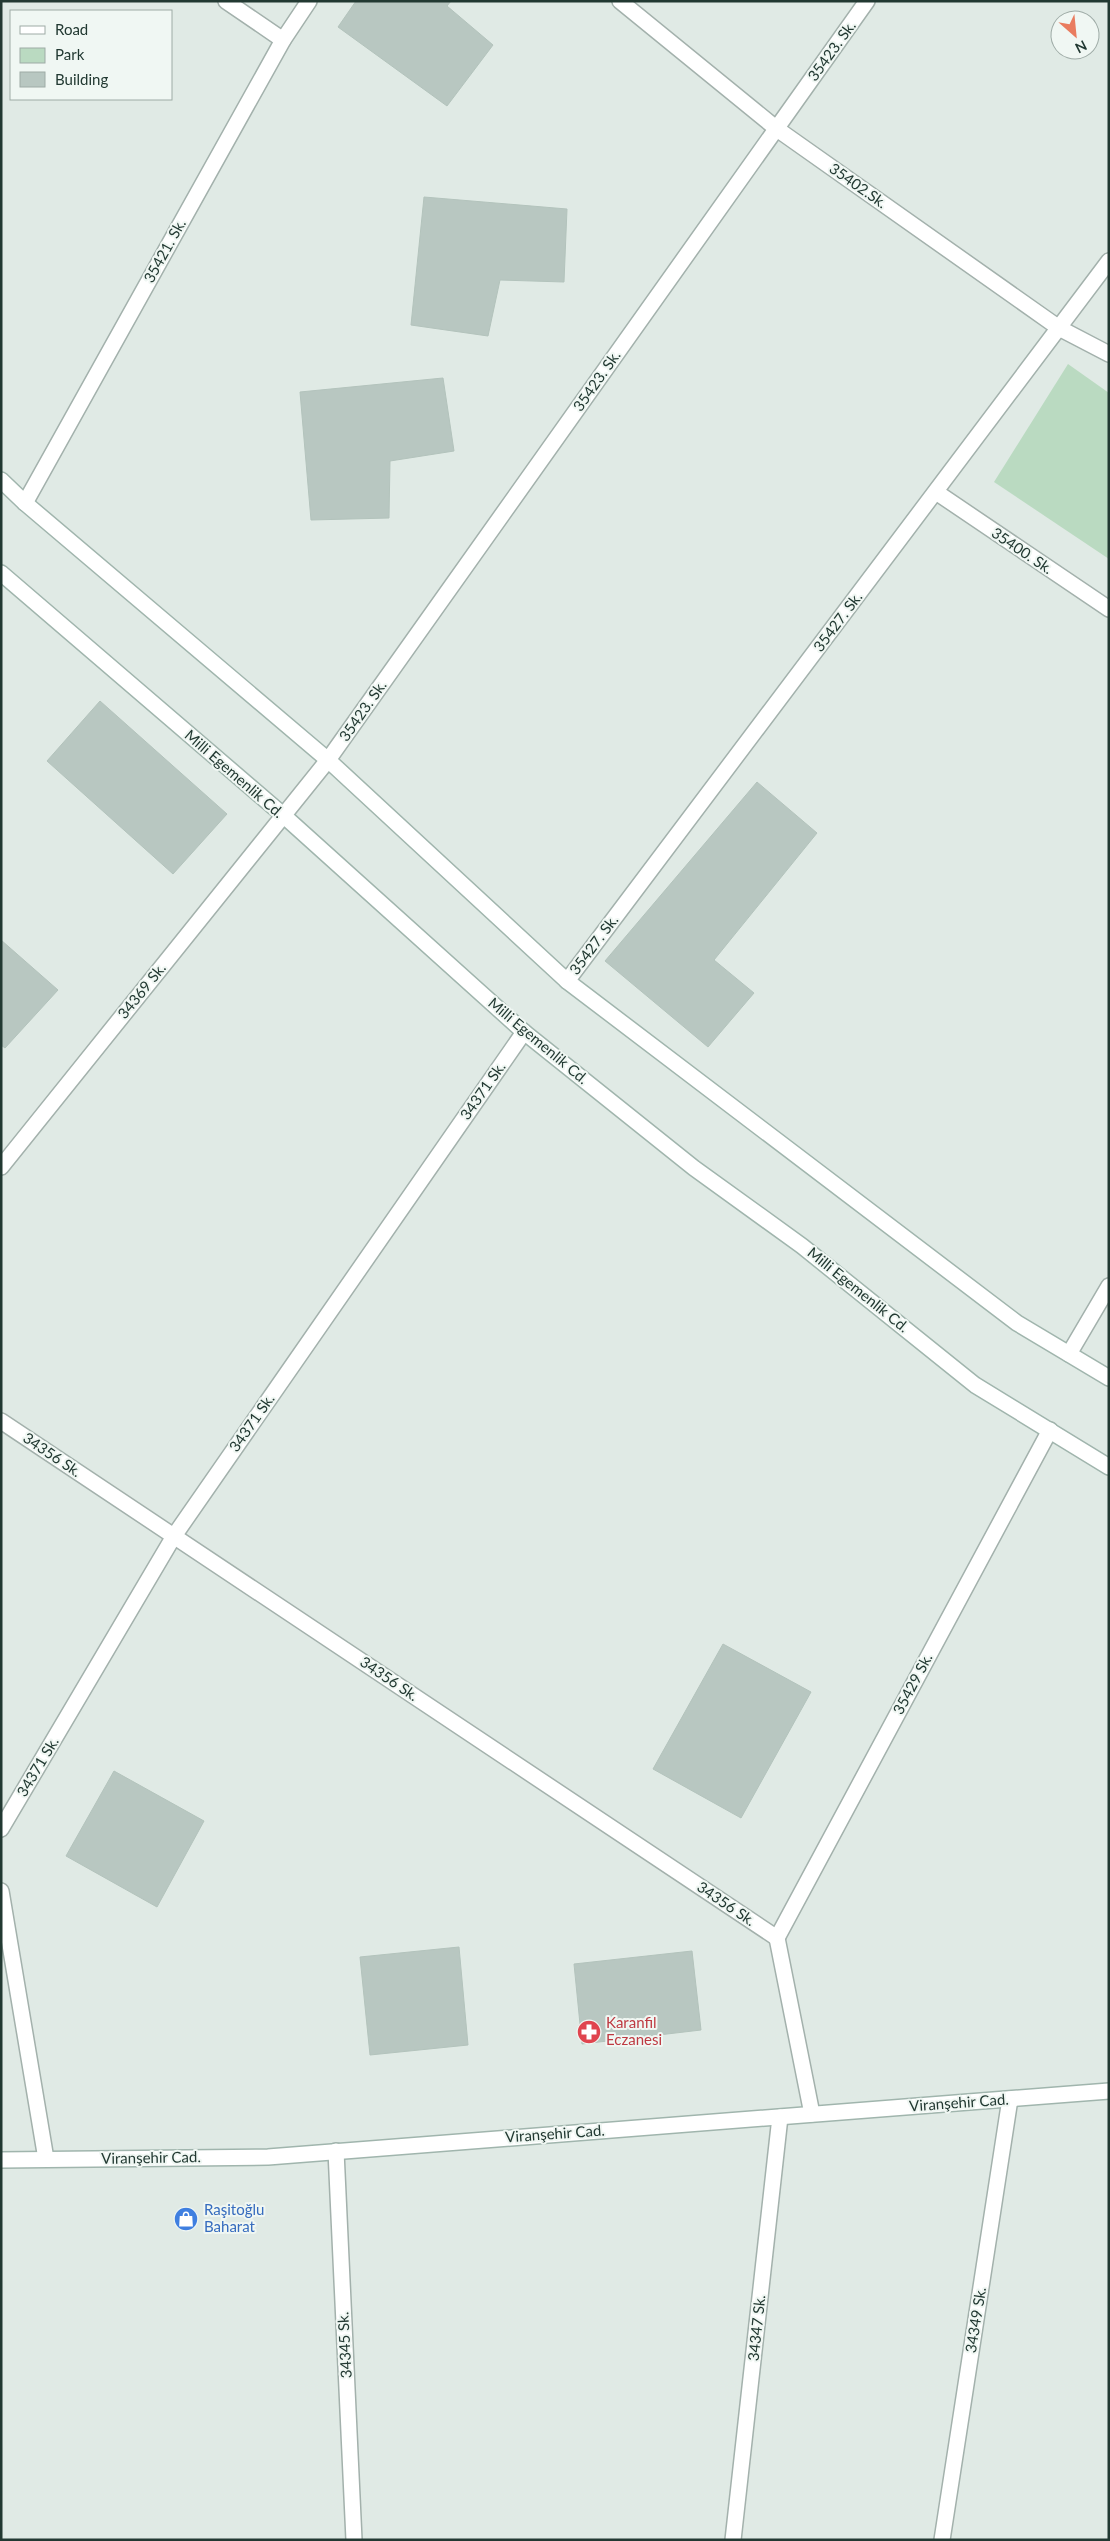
<svg xmlns="http://www.w3.org/2000/svg" width="1110" height="2541" font-family="Lato,sans-serif">
<rect width="100%" height="100%" fill="#e0eae5"/>
<path fill="#badac1" d="M 1068,364 L 1109,393 L 1109,559 L 994,482 Z"/>
<g fill="#b8c7c1" stroke="#b3c3bc">
<path d="M 356,1 L 451,1 L 447,6 L 493,45 L 447,106 L 338,27 Z"/>
<path d="M 424,197 L 567,209 L 564,282 L 500,280 L 488,336 L 411,325 Z"/>
<path d="M 443,378 L 454,451 L 390,461 L 389,518 L 311,520 L 300,392 Z"/>
<path d="M 100,701 L 227,814 L 173,874 L 47,761 Z"/>
<path d="M 757,782 L 817,833 L 714,960 L 754,993 L 708,1047 L 605,961 Z"/>
<path d="M 1,940 L 58,990 L 5,1048 L 1,1045 Z"/>
<path d="M 723,1644 L 811,1692 L 741,1818 L 653,1769 Z"/>
<path d="M 114,1771 L 204,1821 L 157,1907 L 66,1856 Z"/>
<path d="M 459,1947 L 468,2045 L 370,2055 L 360,1957 Z"/>
<path d="M 692,1951 L 701,2030 L 582,2044 L 574,1964 Z"/>
</g>
<g fill="none" stroke-linecap="round" stroke-linejoin="round">
<g stroke="#a3b1ac" stroke-width="18">
<g id="street">
<path d="M 226,1 L 283,40"/>
<path d="M 620,1 L 777,129 L 1059,328 L 1109,354"/>
<path d="M 936,492 L 1109,609"/>
<path d="M 25,503 L 283,40 L 309,1"/>
<path d="M 567,981 L 1109,261"/>
<path d="M 1,1167 L 328,760 L 867,1"/>
<path d="M 1069,1354 L 1109,1286"/>
<path d="M 1,1421 L 777,1938"/>
<path d="M 1,1829 L 174,1536 L 524,1032"/>
<path d="M 1,1891 L 46,2159"/>
<path d="M 777,1938 L 1050,1430"/>
<path d="M 777,1938 L 812,2114"/>
<path d="M 336,2151 L 354,2540"/>
<path d="M 733,2540 L 780,2117"/>
<path d="M 942,2540 L 1010,2099"/>
</g>
</g>
<g stroke="#a0b5ad" stroke-width="18">
<g id="secondary">
<path d="M 1,480 L 25,503 L 328,760 L 567,981 L 1017,1323 L 1109,1378"/>
<path d="M 1,573 L 283,815 L 524,1032 L 694,1168 L 802,1246 L 975,1385 L 1109,1467"/>
<path d="M 1,2160 L 268,2157 L 1109,2091"/>
</g>
</g>
<use href="#street" stroke="#fff" stroke-width="15"/>
<use href="#secondary" stroke="#fff" stroke-width="15"/>
</g>
<defs>
<g id="pharmacy-disc" transform="scale(1.25)"><circle r="9.5" fill="#e0444e" stroke="#f0f7f3"/><path d="M-2-6h4v4h4v4h-4v4h-4v-4h-4v-4h4Z" fill="#fff"/></g>
<g id="shop-disc" transform="scale(1.25)"><circle r="9.5" fill="#3f7fe0" stroke="#f0f7f3"/><path d="M-5-2.5h2.3a2.7 3.5 0 0 1 5.4 0H5L5.5 6h-11ZM-1.5-2.5h3a1.5 2.3 0 0 0-3 0Z" fill="#fff"/></g>
</defs>
<g fill-rule="evenodd">
<use href="#pharmacy-disc" x="589" y="2032"/>
<use href="#shop-disc" x="186" y="2219"/>
</g>
<g text-anchor="middle" stroke-width="4" stroke-linejoin="round" paint-order="stroke">
<g font-size="15" fill="#223932" stroke="#f0f7f3">
<text transform="translate(832 51) rotate(-54)" y="5">35423. Sk.</text>
<text transform="translate(858 186) rotate(35)" y="5">35402.Sk.</text>
<text transform="translate(165 251) rotate(-61)" y="5">35421. Sk.</text>
<text transform="translate(597 381) rotate(-55)" y="5">35423. Sk.</text>
<text transform="translate(1022 551) rotate(34)" y="5">35400. Sk.</text>
<text transform="translate(838 622) rotate(-53)" y="5">35427. Sk.</text>
<text transform="translate(363 711) rotate(-55)" y="5">35423. Sk.</text>
<text transform="translate(234 774) rotate(41)" y="5">Milli Egemenlik Cd.</text>
<text transform="translate(594 945) rotate(-53)" y="5">35427. Sk.</text>
<text transform="translate(142 991) rotate(-51)" y="5">34369 Sk.</text>
<text transform="translate(538 1041) rotate(40)" y="5">Milli Egemenlik Cd.</text>
<text transform="translate(483 1091) rotate(-55)" y="5">34371 Sk.</text>
<text transform="translate(858 1290) rotate(39)" y="5">Milli Egemenlik Cd.</text>
<text transform="translate(252 1423) rotate(-55)" y="5">34371 Sk.</text>
<text transform="translate(52 1455) rotate(34)" y="5">34356 Sk.</text>
<text transform="translate(389 1679) rotate(34)" y="5">34356 Sk.</text>
<text transform="translate(913 1684) rotate(-62)" y="5">35429 Sk.</text>
<text transform="translate(38 1767) rotate(-59)" y="5">34371 Sk.</text>
<text transform="translate(726 1904) rotate(34)" y="5">34356 Sk.</text>
<text transform="translate(959 2103) rotate(-4)" y="5">Viranşehir Cad.</text>
<text transform="translate(555 2134) rotate(-4)" y="5">Viranşehir Cad.</text>
<text transform="translate(151 2158) rotate(-1)" y="5">Viranşehir Cad.</text>
<text transform="translate(976 2320) rotate(-81)" y="5">34349 Sk.</text>
<text transform="translate(757 2328) rotate(-84)" y="5">34347 Sk.</text>
<text transform="translate(345 2345) rotate(-93)" y="5">34345 Sk.</text>
</g>
<g font-size="15" fill="#be3a42" stroke="#f0f7f3" text-anchor="start">
<text x="606" y="2028">Karanfil<tspan x="606" dy="17">Eczanesi</tspan></text>
</g>
<g font-size="15" fill="#366cbe" stroke="#f0f7f3" text-anchor="start">
<text x="204" y="2215">Raşitoğlu<tspan x="204" dy="17">Baharat</tspan></text>
</g>
</g>
<rect width="1110" height="2541" fill="none" stroke="#223932" stroke-width="5"/>
<rect x="10" y="10" width="162" height="90" fill="#f0f7f3" stroke="#9eaba6"/>
<rect x="20" y="26" width="25" height="8" fill="#ffffff" stroke="#9eaba6"/>
<text x="55" y="35" font-size="15" fill="#223932">Road</text>
<rect x="20" y="48" width="25" height="15" fill="#badac1" stroke="#9eaba6"/>
<text x="55" y="60" font-size="15" fill="#223932">Park</text>
<rect x="20" y="72" width="25" height="15" fill="#b8c7c1" stroke="#9eaba6"/>
<text x="55" y="85" font-size="15" fill="#223932">Building</text>
<g transform="translate(1075 35) rotate(153)"><circle r="24" fill="#f0f7f3" stroke="#9eaba6"/>
<path d="M0-4L9 19L0 12L-9 19Z" fill="#e97c5f"/>
<text y="-8" font-size="14" font-weight="bold" text-anchor="middle" fill="#223932">N</text>
</g>
</svg>
